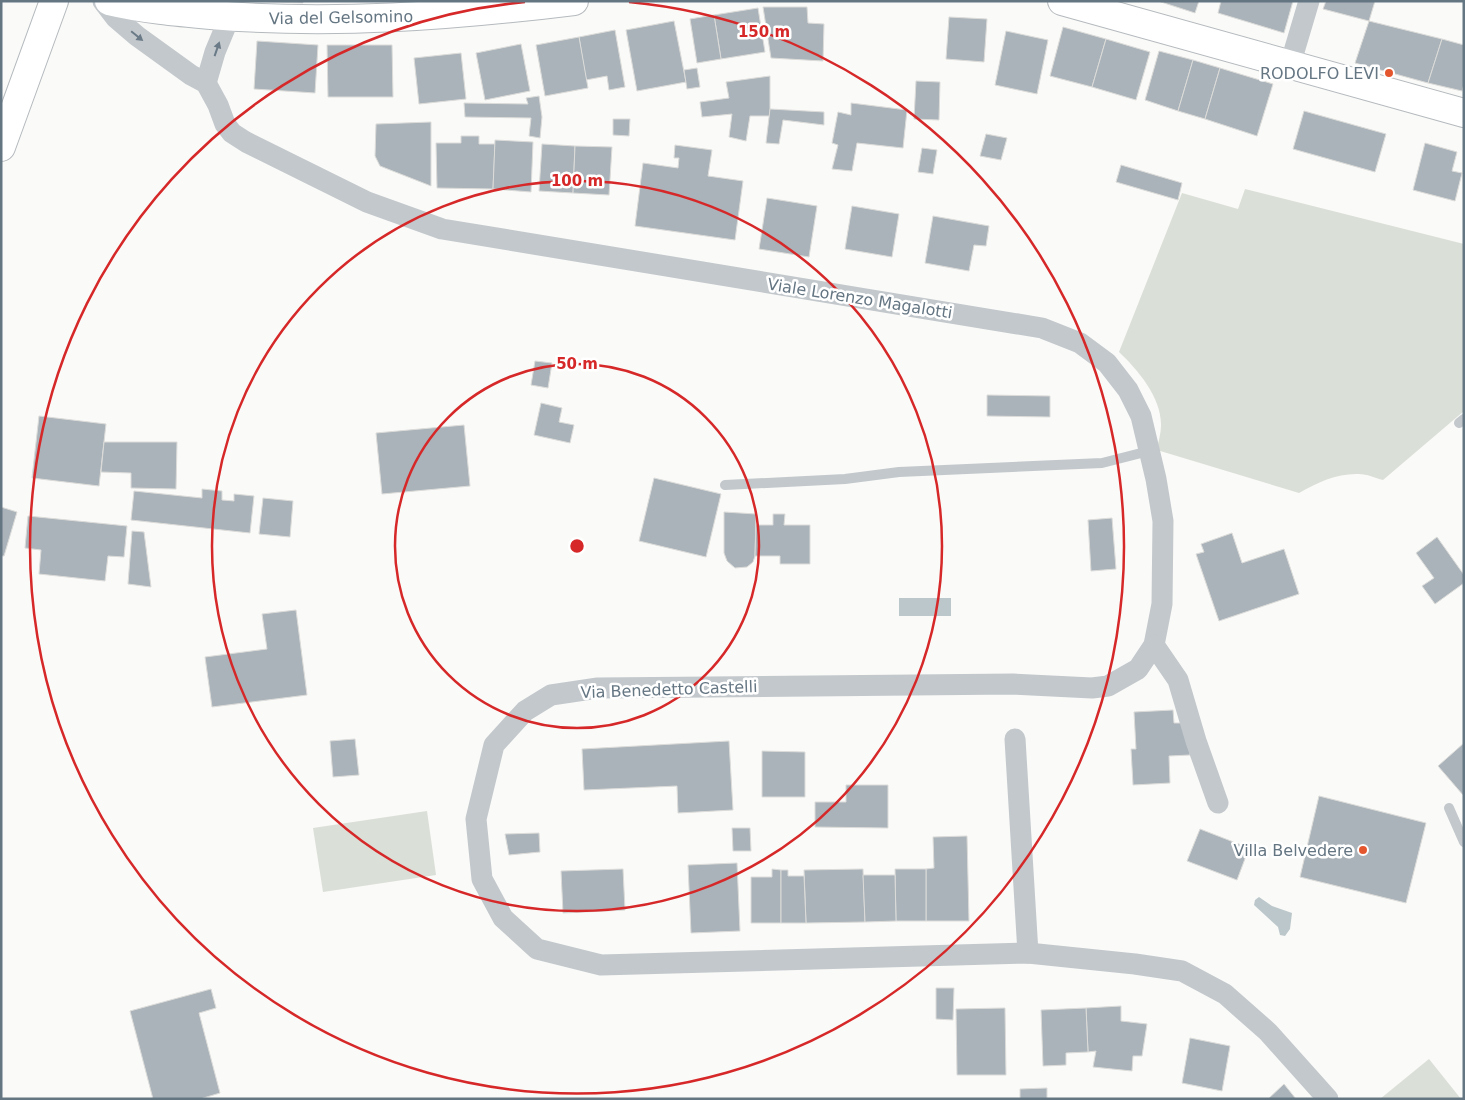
<svg xmlns="http://www.w3.org/2000/svg" width="1465" height="1100" font-family="'DejaVu Sans',sans-serif">
<rect width="100%" height="100%" fill="#fafaf8"/>
<g fill="#dadfd7">
<path d="M 1245,189 L 1464,244 L 1464,411 L 1383,480 C 1375,478 1367,474 1359,474 C 1338,473 1318,482 1299,493 L 1157,450 C 1158,442 1161,434 1161,426 C 1162,398 1138,370 1119,352 L 1182,193 L 1238,209 Z"/>
<path d="M 427,811 L 436,875 L 323,892 L 313,828 Z"/>
<path d="M 1429,1059 L 1461,1099 L 1380,1099 Z"/>
</g>
<g fill="#bbc7cb">
<rect x="899" y="598" width="52" height="18"/>
<path d="M 1259,897 L 1272,906 L 1292,913 L 1290,929 L 1285,936 L 1280,935 L 1278,927 L 1254,905 L 1255,900 Z"/>
</g>
<g fill="#aab3b9" stroke="#dcdcda">
<path d="M 254,1 L 303,1 L 303,3 Z"/>
<path d="M 1158,1 L 1199,1 L 1195,13 Z"/>
<path d="M 1221,1 L 1293,1 L 1284,33 L 1218,13 Z"/>
<path d="M 1326,1 L 1375,1 L 1369,21 L 1323,9 Z"/>
<path d="M 763,7 L 807,7 L 808,23 L 824,24 L 823,61 L 771,58 Z"/>
<path d="M 758,8 L 765,52 L 721,59 L 714,15 Z"/>
<path d="M 714,15 L 721,59 L 697,63 L 690,19 Z"/>
<path d="M 949,17 L 987,19 L 984,62 L 946,59 Z"/>
<path d="M 674,21 L 686,82 L 637,91 L 626,30 Z"/>
<path d="M 1369,21 L 1442,39 L 1428,83 L 1355,63 Z"/>
<path d="M 1063,27 L 1106,39 L 1092,87 L 1050,76 Z"/>
<path d="M 615,30 L 625,87 L 609,90 L 607,76 L 586,80 L 579,37 Z"/>
<path d="M 1006,31 L 1048,40 L 1037,94 L 995,85 Z"/>
<path d="M 579,37 L 588,88 L 545,96 L 536,45 Z"/>
<path d="M 1106,39 L 1150,52 L 1136,100 L 1092,87 Z"/>
<path d="M 1442,39 L 1464,45 L 1464,84 L 1462,91 L 1428,83 Z"/>
<path d="M 257,41 L 318,45 L 315,93 L 254,89 Z"/>
<path d="M 521,44 L 530,91 L 485,100 L 476,53 Z"/>
<path d="M 327,45 L 392,45 L 393,97 L 328,97 Z"/>
<path d="M 1159,51 L 1193,60 L 1178,111 L 1145,100 Z"/>
<path d="M 461,53 L 466,99 L 419,104 L 414,58 Z"/>
<path d="M 1193,60 L 1220,68 L 1205,119 L 1178,111 Z"/>
<path d="M 697,68 L 700,87 L 687,89 L 684,70 Z"/>
<path d="M 1220,68 L 1273,84 L 1257,136 L 1205,119 Z"/>
<path d="M 770,76 L 770,116 L 750,116 L 746,141 L 729,137 L 732,114 L 702,117 L 700,102 L 729,98 L 726,82 Z"/>
<path d="M 916,81 L 940,82 L 939,120 L 914,119 Z"/>
<path d="M 539,96 L 542,117 L 540,138 L 529,136 L 531,118 L 465,117 L 464,103 L 528,104 L 526,98 Z"/>
<path d="M 851,103 L 907,110 L 903,148 L 857,143 L 852,171 L 832,169 L 838,145 L 832,143 L 838,112 L 851,115 Z"/>
<path d="M 770,109 L 824,112 L 824,125 L 783,120 L 779,144 L 766,143 Z"/>
<path d="M 1304,111 L 1386,134 L 1375,172 L 1293,149 Z"/>
<path d="M 613,119 L 630,119 L 629,136 L 613,135 Z"/>
<path d="M 431,122 L 431,186 L 380,166 L 375,156 L 376,124 Z"/>
<path d="M 986,134 L 1007,138 L 1001,160 L 980,156 Z"/>
<path d="M 461,136 L 479,136 L 479,144 L 495,144 L 493,189 L 437,188 L 436,143 L 461,143 Z"/>
<path d="M 495,140 L 533,142 L 531,192 L 493,189 Z"/>
<path d="M 1425,143 L 1457,152 L 1452,171 L 1462,173 L 1455,201 L 1413,190 Z"/>
<path d="M 542,144 L 575,146 L 573,193 L 539,191 Z"/>
<path d="M 675,145 L 712,150 L 708,176 L 743,181 L 735,240 L 635,226 L 643,163 L 678,168 L 679,158 L 674,158 Z"/>
<path d="M 575,146 L 612,147 L 609,195 L 573,193 Z"/>
<path d="M 922,148 L 937,150 L 933,174 L 918,172 Z"/>
<path d="M 1121,165 L 1182,183 L 1178,200 L 1116,182 Z"/>
<path d="M 767,198 L 817,206 L 809,257 L 759,249 Z"/>
<path d="M 852,206 L 899,214 L 892,257 L 845,249 Z"/>
<path d="M 933,216 L 989,226 L 986,246 L 974,245 L 969,271 L 925,263 Z"/>
<path d="M 535,361 L 552,363 L 548,388 L 531,385 Z"/>
<path d="M 987,395 L 1050,396 L 1050,417 L 987,416 Z"/>
<path d="M 541,403 L 562,408 L 559,422 L 574,425 L 570,443 L 534,435 Z"/>
<path d="M 39,416 L 106,424 L 99,486 L 32,478 Z"/>
<path d="M 464,425 L 470,486 L 382,494 L 376,433 Z"/>
<path d="M 104,442 L 177,442 L 176,489 L 131,488 L 131,473 L 101,472 Z"/>
<path d="M 654,478 L 721,494 L 706,557 L 639,541 Z"/>
<path d="M 202,489 L 222,491 L 222,500 L 234,501 L 234,494 L 254,496 L 250,533 L 131,520 L 134,491 L 202,498 Z"/>
<path d="M 263,498 L 293,501 L 290,537 L 259,534 Z"/>
<path d="M 1,507 L 17,512 L 4,556 L 1,556 Z"/>
<path d="M 724,512 L 756,514 L 755,556 L 753,562 L 747,567 L 735,568 L 727,561 L 724,553 Z"/>
<path d="M 773,514 L 785,514 L 784,525 L 810,525 L 810,564 L 780,564 L 780,556 L 755,556 L 756,525 L 773,525 Z"/>
<path d="M 28,516 L 127,526 L 124,557 L 108,556 L 105,581 L 39,574 L 41,550 L 25,548 Z"/>
<path d="M 1112,518 L 1116,569 L 1091,571 L 1088,520 Z"/>
<path d="M 132,531 L 144,532 L 151,587 L 128,584 Z"/>
<path d="M 1232,533 L 1242,563 L 1284,549 L 1299,594 L 1219,621 L 1196,554 L 1204,552 L 1201,544 Z"/>
<path d="M 1437,537 L 1464,575 L 1464,583 L 1435,604 L 1422,586 L 1434,578 L 1416,553 Z"/>
<path d="M 296,610 L 307,695 L 212,707 L 205,657 L 267,649 L 262,614 Z"/>
<path d="M 1173,710 L 1174,723 L 1188,723 L 1190,755 L 1169,756 L 1170,783 L 1133,785 L 1131,749 L 1136,749 L 1134,712 Z"/>
<path d="M 355,739 L 359,775 L 333,777 L 330,741 Z"/>
<path d="M 729,741 L 733,810 L 678,813 L 677,786 L 584,790 L 582,749 Z"/>
<path d="M 1464,743 L 1464,795 L 1463,795 L 1438,766 Z"/>
<path d="M 762,751 L 805,752 L 805,797 L 762,797 Z"/>
<path d="M 846,785 L 888,785 L 888,828 L 815,827 L 815,802 L 846,802 Z"/>
<path d="M 1319,796 L 1426,823 L 1406,903 L 1300,877 Z"/>
<path d="M 732,828 L 750,828 L 751,851 L 733,851 Z"/>
<path d="M 1200,829 L 1249,848 L 1237,880 L 1187,861 Z"/>
<path d="M 539,833 L 540,852 L 509,855 L 505,834 Z"/>
<path d="M 967,836 L 969,921 L 926,921 L 926,869 L 934,868 L 933,837 Z"/>
<path d="M 737,863 L 740,931 L 691,933 L 688,865 Z"/>
<path d="M 623,869 L 625,910 L 563,913 L 561,871 Z"/>
<path d="M 772,869 L 781,870 L 781,923 L 751,923 L 751,877 L 772,877 Z"/>
<path d="M 863,869 L 865,922 L 806,923 L 804,870 Z"/>
<path d="M 895,869 L 926,869 L 926,921 L 896,921 Z"/>
<path d="M 781,870 L 788,870 L 788,876 L 804,876 L 806,923 L 781,923 Z"/>
<path d="M 863,875 L 895,875 L 896,921 L 865,922 Z"/>
<path d="M 936,988 L 954,988 L 953,1020 L 936,1019 Z"/>
<path d="M 211,989 L 216,1008 L 199,1013 L 220,1093 L 200,1099 L 153,1099 L 130,1011 Z"/>
<path d="M 1121,1006 L 1121,1021 L 1147,1024 L 1142,1056 L 1133,1056 L 1132,1071 L 1093,1067 L 1096,1051 L 1088,1052 L 1086,1008 Z"/>
<path d="M 1005,1008 L 1006,1075 L 957,1075 L 956,1009 Z"/>
<path d="M 1086,1008 L 1088,1052 L 1066,1053 L 1066,1065 L 1043,1066 L 1041,1010 Z"/>
<path d="M 1190,1038 L 1230,1046 L 1222,1091 L 1182,1083 Z"/>
<path d="M 1284,1084 L 1296,1099 L 1268,1099 Z"/>
<path d="M 1047,1088 L 1047,1099 L 1020,1099 L 1020,1089 Z"/>
</g>
<g fill="none" stroke-linecap="round" stroke-linejoin="round">
<g stroke="#b5babe" stroke-width="30">
<g id="primary">
<path d="M 109,1 C 143,9 177,12 211,15 C 332,25 453,16 574,1"/>
<path d="M 1062,1 L 1464,113"/>
<path d="M 1,147 L 54,1"/>
</g>
</g>
<g stroke="#c3c8cc" stroke-width="10">
<path d="M 1459,423 L 1464,419"/>
<path d="M 725,485 L 845,479 L 899,472 L 1102,463 L 1149,451"/>
<path d="M 1449,808 L 1464,842"/>
</g>
<g stroke="#c3c8cc" stroke-width="21">
<path d="M 103,1 L 116,18 L 137,36 L 191,75 L 206,83 L 218,105 L 225,124 L 232,133 L 246,142 L 367,202 L 442,229 L 1042,328 L 1080,343 L 1107,363 L 1128,390 L 1141,416 L 1156,479 L 1163,521 L 1162,604 L 1154,645 L 1138,669 L 1108,686 L 1092,688 L 1013,684 L 598,688 L 551,695 L 525,711 L 494,745 L 476,819 L 482,879 L 503,918 L 537,949 L 601,965 L 1028,953 L 1135,964 L 1182,971 L 1225,994 L 1268,1032 L 1328,1099"/>
<path d="M 1290,65 L 1309,1"/>
<path d="M 206,83 L 215,52 L 230,16"/>
<path d="M 1154,645 L 1178,680 L 1196,741 L 1218,803"/>
<path d="M 1015,739 L 1028,953"/>
</g>
<use href="#primary" stroke="#fff" stroke-width="28"/>
</g>
<defs><path id="oneway-solid" d="M-6-.8H1V-3.2L6.5 0L1 3.2V.8H-6Z" transform="scale(1.25)"/></defs>
<g fill="#6a7a87">
<use href="#oneway-solid" transform="translate(137 36) rotate(39)"/>
<use href="#oneway-solid" transform="translate(217 49) rotate(-71)"/>
</g>
<g fill="none" stroke="#d62828" stroke-width="2.5">
<circle cx="577" cy="546" r="182"/>
<circle cx="577" cy="546" r="365"/>
<path d="M629 2A547 547 0 1 1 525 2"/>
</g>
<g fill="#e4572e" stroke="#fff" stroke-width="2">
<circle cx="1389" cy="73" r="5"/>
<circle cx="1363" cy="850" r="5"/>
</g>
<g text-anchor="middle" stroke-width="5" stroke-linejoin="round" paint-order="stroke">
<g font-size="16" fill="#657683" stroke="#fff">
<text transform="translate(341 17) rotate(-1)" y="6">Via del Gelsomino</text>
<text transform="translate(860 298) rotate(9)" y="6">Viale Lorenzo Magalotti</text>
<text transform="translate(669 689) rotate(-2)" y="6">Via Benedetto Castelli</text>
</g>
<g font-size="16" fill="#657683" stroke="#fff" text-anchor="end">
<text x="1379" y="79">RODOLFO LEVI</text>
<text x="1353" y="856">Villa Belvedere</text>
</g>
</g>
<circle cx="577" cy="546" r="8" fill="#d62828" stroke="#fff" stroke-width="2.5"/>
<g font-size="15" text-anchor="middle" font-weight="bold" fill="#d62828" stroke="#fff" stroke-width="5" stroke-linejoin="round" paint-order="stroke">
<text x="764" y="37">150 m</text>
<text x="577" y="186">100 m</text>
<text x="577" y="369">50 m</text>
</g>
<rect width="1465" height="1100" fill="none" stroke="#657683" stroke-width="5"/>
</svg>
